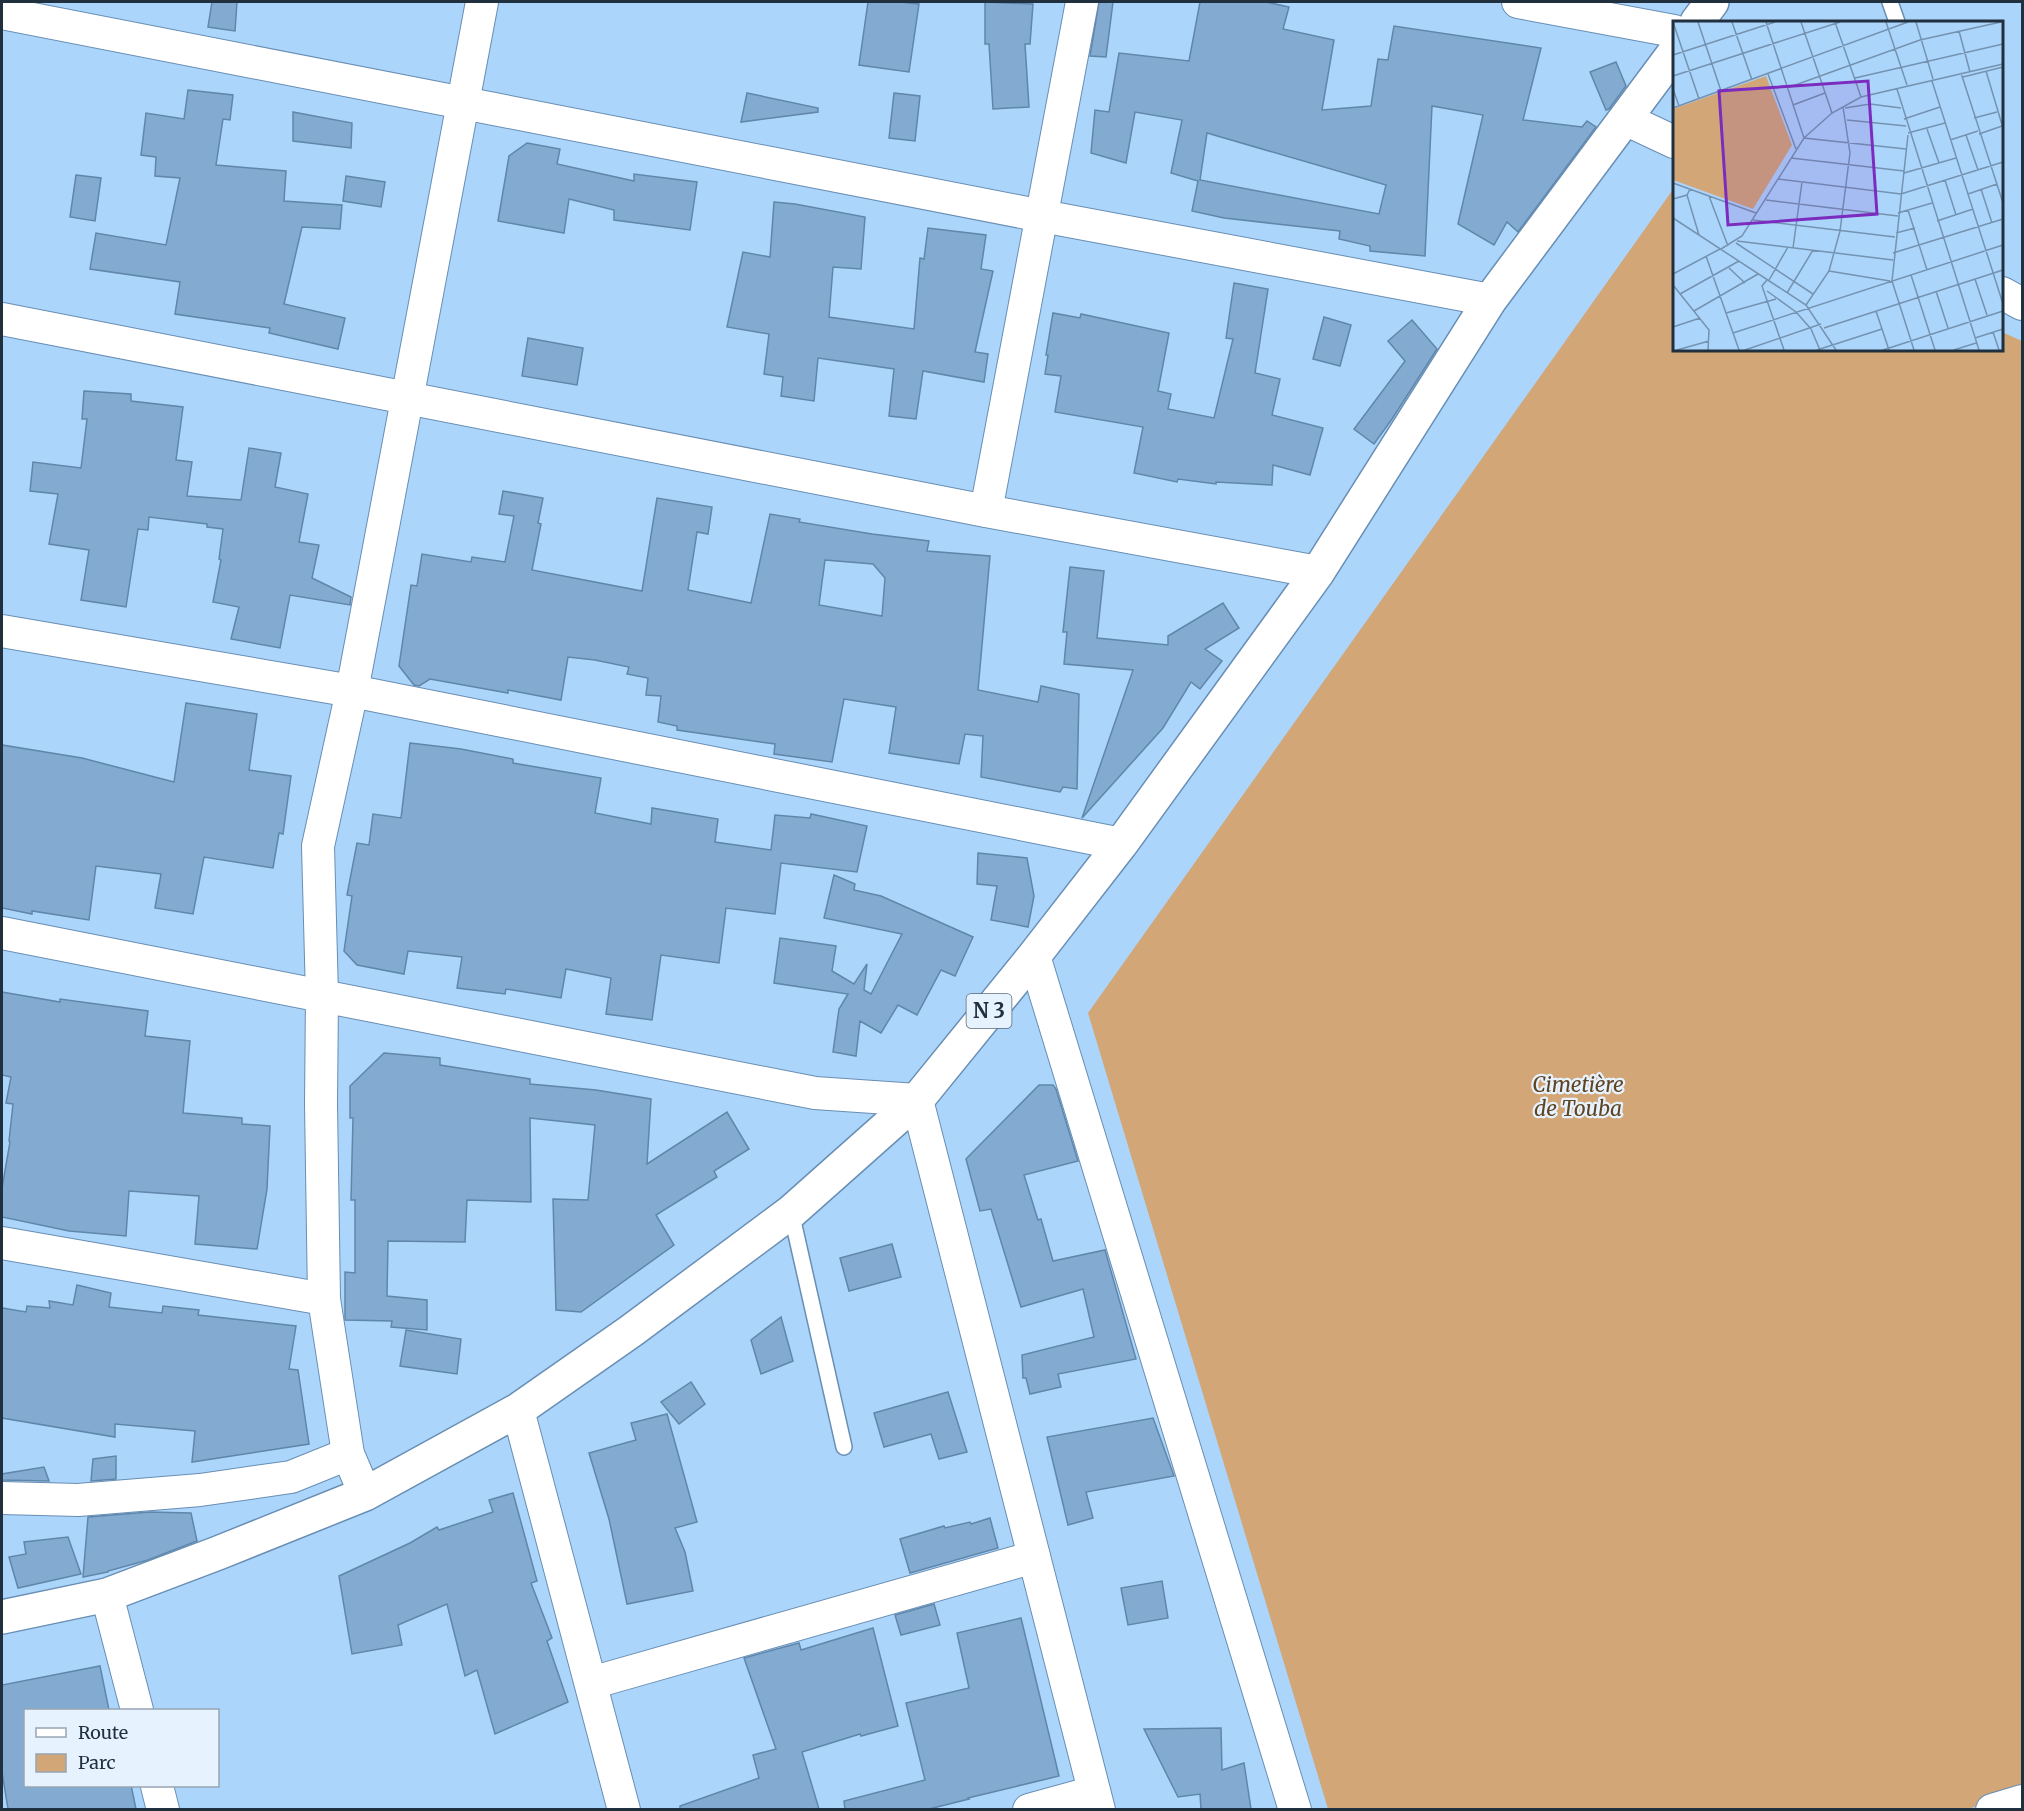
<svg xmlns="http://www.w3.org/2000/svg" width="2024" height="1811" font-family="Merriweather,serif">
<rect width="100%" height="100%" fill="#acd5fc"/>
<path fill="#d3a677" d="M 1674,188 L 1674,350 L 2002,350 L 2002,332 L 2022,341 L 2022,1793 L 1964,1810 L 1328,1809 L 1088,1013 Z"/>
<g fill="#83aad0" stroke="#6086aa" stroke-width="1.5" fill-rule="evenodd">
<path d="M 212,2 L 237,2 L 235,31 L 208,27 Z"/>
<path d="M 868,2 L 900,2 L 919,4 L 909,72 L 859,65 Z"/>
<path d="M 985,2 L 1033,4 L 1030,44 L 1025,44 L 1029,107 L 993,109 L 989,44 L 985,44 Z"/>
<path d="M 1099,2 L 1113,2 L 1106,57 L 1090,56 Z"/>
<path d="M 1200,2 L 1266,2 L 1289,7 L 1283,29 L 1334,40 L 1322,110 L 1371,106 L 1378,59 L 1388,60 L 1394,26 L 1541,48 L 1523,120 L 1582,127 L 1587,121 L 1596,127 L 1518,232 L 1507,222 L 1494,245 L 1458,224 L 1483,115 L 1432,106 L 1425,256 L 1370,251 L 1370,246 L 1339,239 L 1340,231 L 1224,218 L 1192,211 L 1198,181 L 1171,173 L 1182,120 L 1135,112 L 1126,163 L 1091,153 L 1095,110 L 1109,112 L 1119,53 L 1189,61 ZM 1207,133 L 1386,185 L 1379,214 L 1200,180 Z"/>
<path d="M 1616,62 L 1626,86 L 1609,109 L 1606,110 L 1590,72 Z"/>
<path d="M 188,90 L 233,95 L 230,120 L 223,119 L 216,165 L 286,171 L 284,201 L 342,205 L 340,229 L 302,227 L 284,304 L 345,318 L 338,349 L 269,333 L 270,328 L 175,314 L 180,282 L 90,269 L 96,233 L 166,245 L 180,178 L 155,176 L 156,157 L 141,155 L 146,113 L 184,119 Z"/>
<path d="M 747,93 L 818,108 L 818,112 L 741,122 Z"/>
<path d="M 894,93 L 920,96 L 915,141 L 889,138 Z"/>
<path d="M 293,112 L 352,123 L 351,148 L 293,141 Z"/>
<path d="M 527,143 L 560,149 L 557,164 L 634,181 L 634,174 L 697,182 L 690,230 L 614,220 L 614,210 L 569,199 L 564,233 L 498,221 L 509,156 Z"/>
<path d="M 76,175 L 101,178 L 95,221 L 70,217 Z"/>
<path d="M 346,176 L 385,182 L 381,207 L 343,201 Z"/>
<path d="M 774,202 L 795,204 L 865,217 L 861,269 L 833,267 L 829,317 L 914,329 L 920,258 L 924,259 L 928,228 L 986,235 L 981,269 L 993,271 L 975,352 L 988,354 L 984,382 L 923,371 L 916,419 L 889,416 L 894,369 L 818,358 L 814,401 L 781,396 L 783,377 L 764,374 L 769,334 L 727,327 L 743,252 L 770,257 Z"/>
<path d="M 1234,283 L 1268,289 L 1255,373 L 1280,379 L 1272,415 L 1323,428 L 1310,475 L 1273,465 L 1272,485 L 1216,482 L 1216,484 L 1178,479 L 1177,482 L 1134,473 L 1143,427 L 1055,412 L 1061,376 L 1045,374 L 1048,355 L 1046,355 L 1053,313 L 1080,318 L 1081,314 L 1169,333 L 1158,391 L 1171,394 L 1168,409 L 1214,418 L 1233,339 L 1226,338 Z"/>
<path d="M 1324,317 L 1351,325 L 1340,366 L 1313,359 Z"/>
<path d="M 1412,320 L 1437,349 L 1392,419 L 1374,444 L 1354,429 L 1405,361 L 1388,341 Z"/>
<path d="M 528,338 L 583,348 L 577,385 L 522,376 Z"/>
<path d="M 84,391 L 131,394 L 131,401 L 183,407 L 176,460 L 192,462 L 187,496 L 241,500 L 249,448 L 281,453 L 275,487 L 308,494 L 299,542 L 319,545 L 312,578 L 351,597 L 350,605 L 290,595 L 280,648 L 231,639 L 239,607 L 213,602 L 221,560 L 219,559 L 223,529 L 207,527 L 207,524 L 149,517 L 148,530 L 138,529 L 126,607 L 81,600 L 89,550 L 49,544 L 58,494 L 30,491 L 33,462 L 81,468 L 87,419 L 82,419 Z"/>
<path d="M 503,491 L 543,498 L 538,523 L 541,524 L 532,570 L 642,591 L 657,498 L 712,507 L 708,534 L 697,532 L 688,590 L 751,603 L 770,514 L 800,519 L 799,522 L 872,534 L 929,541 L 927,551 L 990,556 L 978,690 L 1038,702 L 1041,686 L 1079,694 L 1077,789 L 1063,787 L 1060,792 L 981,777 L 983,736 L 965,734 L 959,764 L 889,753 L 896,707 L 844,699 L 832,762 L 774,754 L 775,744 L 677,730 L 677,726 L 658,722 L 661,696 L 646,695 L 648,678 L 627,674 L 629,667 L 595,660 L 568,657 L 561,700 L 508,690 L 508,693 L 430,679 L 419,686 L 414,685 L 399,666 L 411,585 L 417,586 L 422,554 L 471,562 L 472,557 L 505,562 L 514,516 L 499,514 ZM 825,560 L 873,564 L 885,578 L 882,616 L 819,605 Z"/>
<path d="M 1070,567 L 1104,571 L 1097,638 L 1168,645 L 1168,636 L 1223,603 L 1239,628 L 1205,649 L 1222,661 L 1200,689 L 1191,682 L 1163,728 L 1082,818 L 1133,670 L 1064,664 L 1067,632 L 1063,632 Z"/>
<path d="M 186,703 L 257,714 L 249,770 L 291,776 L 283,834 L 279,833 L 273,868 L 204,857 L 193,914 L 155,908 L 161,874 L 96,866 L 89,920 L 32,911 L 32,914 L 2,908 L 2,745 L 82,758 L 174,782 Z"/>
<path d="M 410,743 L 461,749 L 513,759 L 513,763 L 601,778 L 595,813 L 651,824 L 652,808 L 718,819 L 715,842 L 771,850 L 775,815 L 810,818 L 811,814 L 867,826 L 857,872 L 781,863 L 775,914 L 726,908 L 719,963 L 661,955 L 652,1020 L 606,1014 L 611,978 L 566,969 L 561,998 L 506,989 L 505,994 L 457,988 L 462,957 L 408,951 L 404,974 L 357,965 L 344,951 L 352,896 L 347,895 L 357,843 L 369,845 L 373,814 L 401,818 Z"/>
<path d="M 978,853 L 1027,858 L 1034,896 L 1028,927 L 991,920 L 997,886 L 977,884 Z"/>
<path d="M 834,875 L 855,884 L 854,890 L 881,896 L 973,937 L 955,976 L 941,970 L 917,1015 L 898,1005 L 881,1033 L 860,1021 L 856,1056 L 833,1052 L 839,1009 L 848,994 L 774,983 L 780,938 L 836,946 L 832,971 L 854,984 L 867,964 L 864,990 L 871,994 L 902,934 L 824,918 Z"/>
<path d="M 2,992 L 60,1002 L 60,999 L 148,1011 L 145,1036 L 190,1041 L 183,1113 L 242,1118 L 242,1124 L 270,1126 L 267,1189 L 257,1249 L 195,1244 L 199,1196 L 129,1191 L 126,1236 L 69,1231 L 2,1217 L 2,1188 L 10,1142 L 9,1141 L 13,1104 L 6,1103 L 11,1077 L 2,1075 Z"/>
<path d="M 384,1053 L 440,1058 L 440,1065 L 530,1079 L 530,1084 L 596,1090 L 651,1099 L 647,1164 L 727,1112 L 749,1149 L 714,1171 L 717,1177 L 656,1215 L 674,1245 L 581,1312 L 556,1310 L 553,1199 L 588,1200 L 595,1125 L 530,1118 L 531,1202 L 467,1200 L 465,1242 L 388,1241 L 387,1296 L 427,1300 L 427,1330 L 391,1327 L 392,1321 L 345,1320 L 345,1272 L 355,1273 L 355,1200 L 351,1200 L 353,1118 L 350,1118 L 350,1086 Z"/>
<path d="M 1039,1085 L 1053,1085 L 1056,1089 L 1078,1161 L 1024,1175 L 1038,1220 L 1041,1219 L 1053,1261 L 1105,1250 L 1136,1359 L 1058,1374 L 1061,1387 L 1030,1394 L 1026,1378 L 1023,1378 L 1022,1355 L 1094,1337 L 1083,1289 L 1021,1307 L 991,1209 L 980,1211 L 966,1159 Z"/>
<path d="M 892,1244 L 901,1277 L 849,1291 L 840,1258 Z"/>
<path d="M 77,1285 L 111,1293 L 109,1307 L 162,1313 L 163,1306 L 199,1310 L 198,1315 L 296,1326 L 289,1369 L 298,1370 L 309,1444 L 192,1462 L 195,1431 L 115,1424 L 115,1437 L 2,1418 L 2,1308 L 26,1312 L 27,1306 L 50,1308 L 49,1301 L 73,1305 Z"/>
<path d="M 781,1317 L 793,1361 L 761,1374 L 751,1340 Z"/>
<path d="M 406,1330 L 461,1339 L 457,1374 L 400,1366 Z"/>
<path d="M 691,1382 L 705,1404 L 679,1424 L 661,1402 Z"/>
<path d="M 948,1392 L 967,1452 L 939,1459 L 931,1434 L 884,1447 L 874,1413 Z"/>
<path d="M 667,1414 L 697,1522 L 675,1528 L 685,1552 L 693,1591 L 627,1604 L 609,1519 L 589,1453 L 636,1440 L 631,1423 Z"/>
<path d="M 1153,1418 L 1174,1476 L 1086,1492 L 1093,1518 L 1068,1525 L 1047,1437 Z"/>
<path d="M 116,1456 L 116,1479 L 91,1481 L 93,1459 Z"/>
<path d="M 44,1467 L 49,1481 L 2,1480 L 2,1474 Z"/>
<path d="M 513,1493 L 537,1581 L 531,1583 L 552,1638 L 547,1641 L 568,1702 L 495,1734 L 477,1670 L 465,1676 L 447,1604 L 398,1625 L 402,1645 L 352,1654 L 339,1576 L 410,1543 L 437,1527 L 439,1530 L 493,1512 L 489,1500 Z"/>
<path d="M 150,1512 L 191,1513 L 197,1541 L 148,1560 L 108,1571 L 108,1572 L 83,1577 L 88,1517 Z"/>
<path d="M 990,1518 L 998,1548 L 910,1573 L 900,1539 L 944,1526 L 945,1528 L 970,1522 L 971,1524 Z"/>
<path d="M 68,1537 L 81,1574 L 18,1588 L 9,1557 L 26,1554 L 24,1542 Z"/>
<path d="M 1162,1581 L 1168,1618 L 1128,1625 L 1121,1588 Z"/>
<path d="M 934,1604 L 940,1625 L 901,1635 L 895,1615 Z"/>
<path d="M 1021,1618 L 1059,1776 L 968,1798 L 969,1799 L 929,1809 L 845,1809 L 844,1801 L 925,1780 L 906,1703 L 969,1688 L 957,1633 Z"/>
<path d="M 873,1628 L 898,1726 L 861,1736 L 860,1734 L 802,1752 L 819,1809 L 680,1809 L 680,1806 L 759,1778 L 753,1755 L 776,1749 L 744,1658 L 799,1643 L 801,1650 Z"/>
<path d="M 100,1666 L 109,1710 L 26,1710 L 26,1785 L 131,1785 L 136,1809 L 8,1809 L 2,1772 L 2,1685 Z"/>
<path d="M 1221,1728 L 1222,1770 L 1244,1763 L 1251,1809 L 1201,1809 L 1200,1794 L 1178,1797 L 1144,1729 Z"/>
</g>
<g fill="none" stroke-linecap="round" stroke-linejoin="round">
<g stroke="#688eb3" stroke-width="18">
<g id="service">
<path d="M 1890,2 L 1897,22"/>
<path d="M 791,1212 L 844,1447"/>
</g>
</g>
<g stroke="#688eb3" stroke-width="34">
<g id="minor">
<path d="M 1518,2 L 1674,31"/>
<path d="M 2,13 L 1042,216 L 1490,300"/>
<path d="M 1625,119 L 1674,142"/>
<path d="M 2002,293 L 2022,304"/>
<path d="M 2,319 L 986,511 L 1318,572"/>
<path d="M 986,511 L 1082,2"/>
<path d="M 2,631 L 352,691 L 1121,844"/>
<path d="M 2,933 L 815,1093 L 917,1100 L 1099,1810"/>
<path d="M 1034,956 L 1295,1810"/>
<path d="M 2,1243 L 324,1299"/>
<path d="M 518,1410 L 624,1810"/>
<path d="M 365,1494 L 348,1454 L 324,1299 L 321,1104 L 322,996 L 318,846 L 352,691 L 482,2"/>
<path d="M 2,1498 L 78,1500 L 200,1490 L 291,1477 L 348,1454"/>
<path d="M 107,1595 L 137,1710"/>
<path d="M 591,1683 L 1034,1557"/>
<path d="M 157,1786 L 163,1810"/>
<path d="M 1029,1810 L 1094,1792"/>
<path d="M 1992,1810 L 2022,1801"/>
</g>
</g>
<g stroke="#688eb3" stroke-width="36">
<g id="primary">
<path d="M 1697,22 L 1712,2"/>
<path d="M 2,1617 L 107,1595 L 218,1553 L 365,1494 L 518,1410 L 631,1331 L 791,1212 L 917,1100 L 1034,956 L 1121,844 L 1318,572 L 1490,300 L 1674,53"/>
</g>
</g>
<use href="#service" stroke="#fff" stroke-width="15"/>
<use href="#minor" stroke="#fff" stroke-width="32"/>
<use href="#primary" stroke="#fff" stroke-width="33"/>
</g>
<g text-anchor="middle" stroke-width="4.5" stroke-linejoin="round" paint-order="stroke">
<rect fill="#e6f3ff" stroke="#5b6a79" stroke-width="1.5" x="966.5" y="994" width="45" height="34" rx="4.5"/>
<g font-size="20" font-weight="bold" fill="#20303f">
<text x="989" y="1018">N 3</text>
</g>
<g font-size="21" font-style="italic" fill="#604321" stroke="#e6f3ff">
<text x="1578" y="1092">Cimetière<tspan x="1578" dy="24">de Touba</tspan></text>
</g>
</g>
<g transform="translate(1673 21)">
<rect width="330" height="330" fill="#acd5fc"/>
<path d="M 93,55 L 119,124 L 80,188 L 0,159 L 0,88 Z" fill="#d3a677"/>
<path fill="none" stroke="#7493b0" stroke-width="1.5" d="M 0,1 L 26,78M 25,1 L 48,70M 59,1 L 79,59M 93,1 L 131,117 L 233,128M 128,1 L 159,92M 162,1 L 188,76M 213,1 L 234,64M 243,1 L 260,58M 286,10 L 297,51M 0,34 L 102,1M 313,50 L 330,107M 288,52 L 330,182M 95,53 L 123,128M 0,55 L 167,1M 290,56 L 330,46M 182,57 L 330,23M 259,60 L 330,283M 114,67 L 247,19 L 328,1M 0,68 L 6,85M 224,68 L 306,329M 120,84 L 152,72M 0,87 L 235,1M 172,87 L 197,83 L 228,87M 301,97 L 324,91M 231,98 L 267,86M 174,99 L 233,105M 254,108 L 266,142M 235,112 L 272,102M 306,113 L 329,105M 235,114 L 219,260 L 241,329M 293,114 L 305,149M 277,119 L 305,110M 118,137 L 231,150M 231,152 L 283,137M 105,158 L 228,173 L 330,141M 272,159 L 283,194M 0,162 L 83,192M 308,168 L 319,202M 295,173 L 324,163M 14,174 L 26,214M 36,175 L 55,225M 0,178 L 14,174 L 17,168M 93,179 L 225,195M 235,189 L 254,249M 225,192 L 259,182M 0,197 L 133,284 L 163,329M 80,199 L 222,216M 264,200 L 300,188M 223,212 L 242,207M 64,220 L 220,239M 63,222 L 140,273M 120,227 L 129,161M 48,228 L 69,215 L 131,117 L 159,92 L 188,76 L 330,43M 220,232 L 330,198M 33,235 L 66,329M 56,247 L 72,262M 156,250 L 217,260M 0,253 L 47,228M 238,254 L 262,329M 302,258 L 314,294M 94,259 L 89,265 L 111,329M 96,259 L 115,226M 0,264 L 36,309 L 35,329M 94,270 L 123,291 L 138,308 L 147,329M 263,270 L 275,307M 114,272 L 140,229M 7,273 L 66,240M 133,284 L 156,250 L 167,210 L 177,132 L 170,86M 21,290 L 85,253M 203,290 L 216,329M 53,292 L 103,278M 0,306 L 27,297M 151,307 L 330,249M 320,311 L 326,329M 60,312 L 330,224M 302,317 L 330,308M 4,329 L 36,320M 72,329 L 148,303M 144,329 L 209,308M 210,329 L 330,290M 281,329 L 303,322"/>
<path fill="#7b2cbf" fill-opacity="0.15" stroke="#7b2cbf" stroke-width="3" d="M 195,60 L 204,193 L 55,204 L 46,70 Z"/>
<rect width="330" height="330" fill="none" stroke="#20303f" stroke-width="3"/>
</g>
<rect width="2024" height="1811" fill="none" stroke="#20303f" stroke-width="6"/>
<rect x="24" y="1709" width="195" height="78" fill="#e6f3ff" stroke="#97a5b2" stroke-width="1.5"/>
<rect x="36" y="1728" width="30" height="9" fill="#ffffff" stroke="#97a5b2" stroke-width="1.5"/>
<text x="78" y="1739" font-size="18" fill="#20303f">Route</text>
<rect x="36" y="1754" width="30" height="18" fill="#d3a677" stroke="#97a5b2" stroke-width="1.5"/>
<text x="78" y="1769" font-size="18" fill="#20303f">Parc</text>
</svg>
